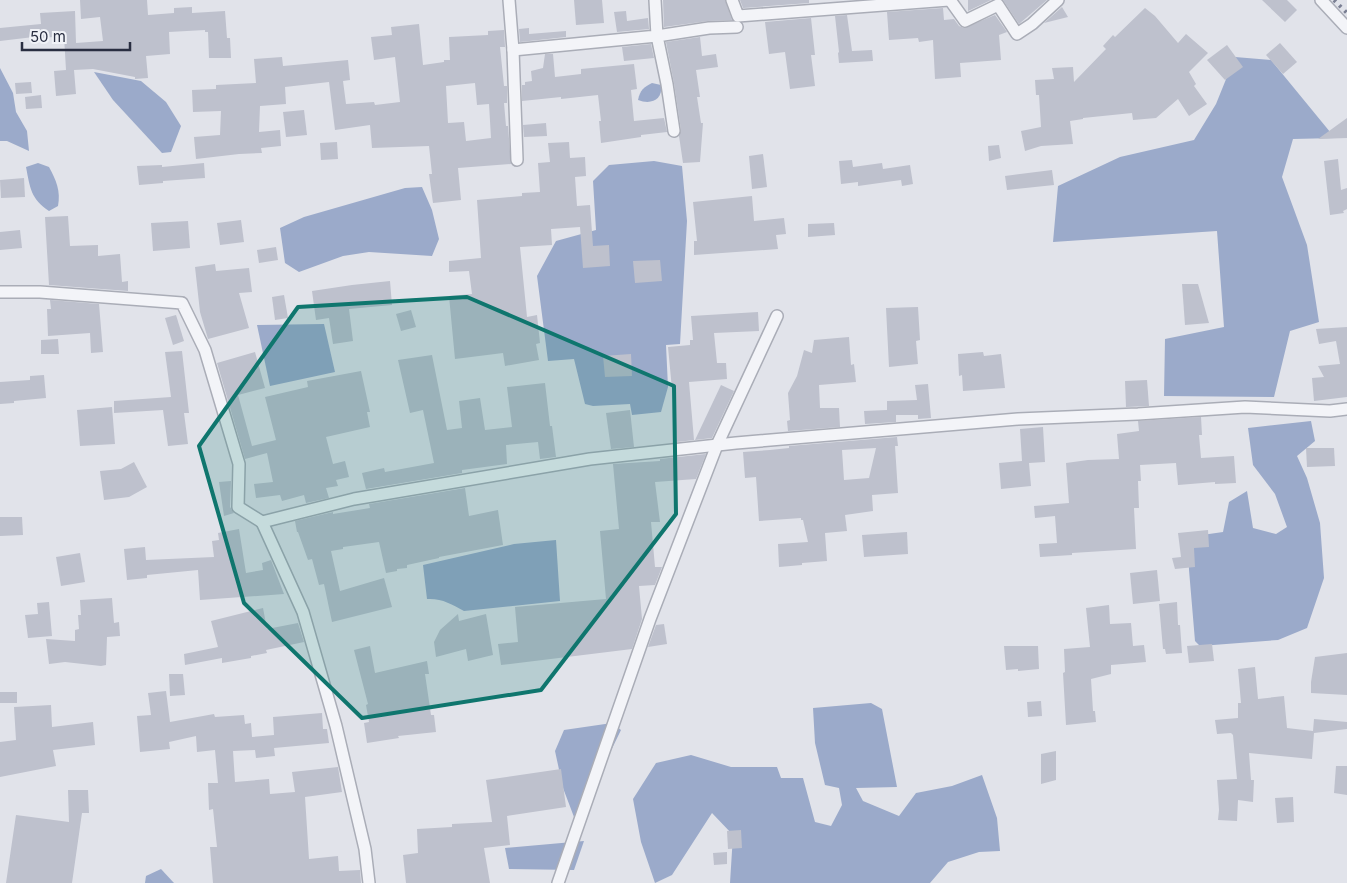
<svg xmlns="http://www.w3.org/2000/svg" width="1347" height="883" font-family="Inter,sans-serif">
<rect width="100%" height="100%" fill="#e1e3ea"/>
<g fill="#9baaca">
<path d="M 1235,57 L 1271,60 L 1335,138 L 1293,139 L 1282,177 L 1307,245 L 1319,322 L 1290,331 L 1274,397 L 1164,396 L 1165,339 L 1224,327 L 1217,231 L 1053,242 L 1058,186 L 1120,157 L 1194,140 L 1216,104 Z"/>
<path d="M 0,68 L 13,93 L 16,112 L 27,131 L 29,151 L 7,141 L 0,141 Z"/>
<path d="M 94,72 L 141,81 L 166,102 L 181,126 L 171,152 L 162,153 L 113,100 Z"/>
<path d="M 652,83 L 661,85 C 663,100 651,105 638,100 C 640,90 644,87 652,83 Z"/>
<path d="M 654,161 L 682,166 L 687,221 L 680,344 L 666,345 L 668,387 L 661,412 L 632,415 L 630,404 L 593,406 L 585,404 L 574,359 L 548,361 L 537,276 L 556,241 L 596,230 L 593,181 L 609,165 Z"/>
<path d="M 38,163 L 49,167 C 56,180 61,191 58,206 L 49,211 C 31,199 30,188 26,167 Z"/>
<path d="M 422,187 L 432,210 L 439,239 L 432,256 L 369,252 L 343,256 L 299,272 L 285,263 L 280,228 L 304,217 L 405,188 Z"/>
<path d="M 324,324 L 335,372 L 270,386 L 257,325 Z"/>
<path d="M 1311,421 L 1315,441 L 1297,456 L 1307,478 L 1320,523 L 1324,578 L 1307,628 L 1278,640 L 1200,646 L 1195,641 L 1189,570 L 1188,537 L 1223,532 L 1229,502 L 1247,491 L 1253,528 L 1276,534 L 1287,527 L 1275,494 L 1253,465 L 1248,428 Z"/>
<path d="M 556,540 L 560,601 L 464,611 C 452,604 441,598 427,599 L 423,565 L 514,544 Z"/>
<path d="M 871,703 L 882,709 L 897,787 L 856,788 L 863,801 L 899,816 L 916,793 L 952,786 L 982,775 L 997,818 L 1000,851 L 979,852 L 948,862 L 930,883 L 730,883 L 733,835 L 712,813 L 672,875 L 655,883 L 641,842 L 633,799 L 656,763 L 691,755 L 731,767 L 777,767 L 781,778 L 803,778 L 815,822 L 831,826 L 842,805 L 839,788 L 825,785 L 815,743 L 813,708 Z"/>
<path d="M 612,723 L 621,730 L 603,767 L 590,810 L 582,819 L 574,817 L 563,788 L 555,751 L 564,730 Z"/>
<path d="M 584,841 L 574,870 L 509,869 L 505,848 Z"/>
<path d="M 161,869 L 174,883 L 145,883 L 146,876 Z"/>
</g>
<g fill="#bec1cd" fill-rule="evenodd">
<path d="M 80,0 L 147,0 L 148,15 L 174,13 L 174,8 L 192,7 L 192,13 L 225,11 L 227,38 L 230,38 L 231,58 L 209,58 L 208,32 L 205,32 L 205,30 L 169,32 L 170,54 L 146,56 L 148,78 L 135,79 L 135,77 L 93,69 L 74,70 L 76,94 L 56,96 L 54,71 L 66,70 L 64,36 L 42,38 L 42,36 L 0,41 L 0,28 L 41,24 L 40,13 L 75,11 L 76,43 L 103,41 L 100,17 L 81,19 Z"/>
<path d="M 574,0 L 602,0 L 604,23 L 576,25 Z"/>
<path d="M 663,0 L 725,0 L 732,20 L 708,21 L 664,27 Z"/>
<path d="M 740,0 L 809,0 L 809,3 L 743,8 Z"/>
<path d="M 968,0 L 991,0 L 968,11 Z"/>
<path d="M 1003,0 L 1047,0 L 1019,24 Z"/>
<path d="M 1262,0 L 1287,0 L 1297,10 L 1285,22 Z"/>
<path d="M 1062,7 L 1068,17 L 1044,23 Z"/>
<path d="M 943,8 L 944,20 L 954,19 L 959,26 L 964,28 L 995,15 L 1007,32 L 999,35 L 1001,60 L 960,63 L 961,77 L 935,79 L 933,40 L 919,42 L 918,38 L 889,40 L 887,12 Z"/>
<path d="M 1145,8 L 1155,16 L 1178,43 L 1186,34 L 1208,53 L 1189,72 L 1196,84 L 1194,86 L 1207,104 L 1189,116 L 1178,99 L 1156,118 L 1133,120 L 1132,113 L 1083,118 L 1083,119 L 1070,121 L 1073,144 L 1041,146 L 1025,151 L 1021,131 L 1041,127 L 1039,95 L 1036,95 L 1035,80 L 1054,79 L 1052,68 L 1073,67 L 1074,82 L 1106,49 L 1103,46 L 1113,35 L 1115,37 Z"/>
<path d="M 626,11 L 627,21 L 648,18 L 649,29 L 617,32 L 614,12 Z"/>
<path d="M 847,15 L 852,51 L 872,50 L 873,61 L 839,63 L 838,53 L 839,52 L 835,16 Z"/>
<path d="M 811,18 L 815,55 L 811,55 L 815,86 L 790,89 L 785,52 L 769,54 L 765,22 Z"/>
<path d="M 419,24 L 423,65 L 444,62 L 444,60 L 450,60 L 449,37 L 488,35 L 488,31 L 504,30 L 505,47 L 500,47 L 504,86 L 507,86 L 507,103 L 504,103 L 506,126 L 508,126 L 511,164 L 458,168 L 461,200 L 433,203 L 429,174 L 432,174 L 429,146 L 372,148 L 370,125 L 335,130 L 329,82 L 285,87 L 286,104 L 260,106 L 259,132 L 280,130 L 281,146 L 261,148 L 262,153 L 239,154 L 196,159 L 194,137 L 220,135 L 221,111 L 193,112 L 192,90 L 216,89 L 216,85 L 256,83 L 254,59 L 282,57 L 283,66 L 348,60 L 350,80 L 343,81 L 346,104 L 374,102 L 375,105 L 400,102 L 395,57 L 374,60 L 371,37 L 392,35 L 391,27 ZM 475,83 L 477,105 L 489,104 L 491,138 L 466,141 L 464,122 L 448,123 L 446,86 Z"/>
<path d="M 529,28 L 529,34 L 566,31 L 566,37 L 520,42 L 519,29 Z"/>
<path d="M 700,37 L 702,56 L 716,54 L 718,67 L 696,70 L 700,97 L 697,97 L 701,123 L 703,123 L 700,162 L 683,163 L 679,136 L 681,130 L 674,83 L 666,42 Z"/>
<path d="M 1280,43 L 1297,62 L 1283,74 L 1266,55 Z"/>
<path d="M 651,44 L 654,58 L 624,61 L 622,47 Z"/>
<path d="M 1227,45 L 1243,67 L 1225,80 L 1207,60 Z"/>
<path d="M 545,54 L 553,54 L 555,77 L 581,74 L 581,69 L 634,64 L 637,89 L 631,90 L 634,121 L 664,118 L 667,132 L 641,135 L 641,137 L 601,143 L 599,121 L 601,121 L 598,95 L 561,99 L 561,97 L 522,101 L 522,85 L 525,85 L 525,82 L 532,81 L 531,71 L 543,68 Z"/>
<path d="M 31,82 L 32,93 L 16,94 L 15,83 Z"/>
<path d="M 41,95 L 42,108 L 26,109 L 25,97 Z"/>
<path d="M 304,110 L 307,135 L 286,137 L 283,112 Z"/>
<path d="M 1347,118 L 1347,138 L 1318,139 Z"/>
<path d="M 546,123 L 547,136 L 524,137 L 523,125 Z"/>
<path d="M 337,142 L 338,159 L 321,160 L 320,143 Z"/>
<path d="M 569,142 L 570,158 L 585,157 L 586,176 L 575,177 L 577,206 L 590,205 L 593,246 L 609,245 L 610,266 L 583,268 L 580,227 L 551,229 L 552,245 L 520,247 L 527,317 L 537,315 L 540,343 L 536,344 L 539,360 L 505,366 L 503,353 L 455,359 L 449,296 L 472,294 L 469,271 L 449,272 L 449,261 L 481,258 L 477,200 L 522,196 L 522,193 L 540,192 L 538,163 L 550,162 L 548,143 Z"/>
<path d="M 999,145 L 1001,158 L 989,161 L 988,146 Z"/>
<path d="M 763,154 L 767,187 L 752,189 L 749,156 Z"/>
<path d="M 1338,159 L 1341,190 L 1347,188 L 1347,209 L 1343,211 L 1344,213 L 1330,215 L 1324,161 Z"/>
<path d="M 852,160 L 853,167 L 882,163 L 883,169 L 910,165 L 913,184 L 902,186 L 901,180 L 858,186 L 858,182 L 841,184 L 839,161 Z"/>
<path d="M 204,163 L 205,178 L 163,181 L 163,183 L 139,185 L 137,166 L 162,165 L 162,167 Z"/>
<path d="M 1052,170 L 1054,185 L 1007,190 L 1005,176 Z"/>
<path d="M 24,178 L 25,197 L 1,198 L 0,180 Z"/>
<path d="M 752,196 L 754,221 L 784,218 L 786,234 L 776,235 L 778,249 L 694,255 L 694,241 L 697,241 L 693,202 Z"/>
<path d="M 68,216 L 70,246 L 98,245 L 98,256 L 120,254 L 122,282 L 128,281 L 128,291 L 49,285 L 45,217 Z"/>
<path d="M 241,220 L 244,242 L 220,245 L 217,223 Z"/>
<path d="M 188,221 L 190,248 L 153,251 L 151,223 Z"/>
<path d="M 834,223 L 835,235 L 808,237 L 808,224 Z"/>
<path d="M 20,230 L 22,248 L 0,250 L 0,232 Z"/>
<path d="M 276,247 L 278,260 L 259,263 L 257,250 Z"/>
<path d="M 660,260 L 662,281 L 635,283 L 633,261 Z"/>
<path d="M 215,264 L 216,271 L 249,268 L 252,292 L 239,293 L 249,328 L 208,339 L 200,312 L 195,267 Z"/>
<path d="M 390,281 L 392,305 L 349,309 L 353,341 L 333,344 L 329,318 L 316,320 L 312,291 L 352,285 Z"/>
<path d="M 1182,284 L 1198,284 L 1209,323 L 1185,325 Z"/>
<path d="M 284,295 L 288,318 L 275,320 L 272,297 Z"/>
<path d="M 50,300 L 99,304 L 103,352 L 91,353 L 90,333 L 48,336 L 47,309 L 51,309 Z"/>
<path d="M 918,307 L 920,340 L 916,341 L 918,364 L 889,367 L 886,308 Z"/>
<path d="M 411,310 L 416,327 L 401,331 L 396,314 Z"/>
<path d="M 758,312 L 759,331 L 714,333 L 717,363 L 726,363 L 727,379 L 689,382 L 694,440 L 677,442 L 668,347 L 690,345 L 690,340 L 693,340 L 691,316 Z"/>
<path d="M 176,315 L 184,341 L 173,345 L 165,318 Z"/>
<path d="M 1347,327 L 1347,397 L 1314,401 L 1312,378 L 1324,377 L 1318,366 L 1340,364 L 1336,341 L 1319,344 L 1316,329 Z"/>
<path d="M 849,337 L 851,365 L 854,364 L 856,382 L 819,385 L 820,408 L 839,408 L 840,427 L 788,431 L 787,421 L 790,420 L 788,393 L 797,376 L 804,350 L 812,353 L 814,340 Z"/>
<path d="M 58,339 L 59,354 L 41,354 L 41,340 Z"/>
<path d="M 182,351 L 189,413 L 184,413 L 188,444 L 168,446 L 163,410 L 114,413 L 114,401 L 171,397 L 165,352 Z"/>
<path d="M 255,352 L 265,388 L 238,395 L 252,446 L 276,440 L 265,397 L 308,387 L 307,381 L 361,371 L 370,412 L 367,412 L 370,427 L 326,437 L 333,464 L 345,461 L 349,477 L 336,480 L 338,486 L 326,488 L 329,498 L 306,503 L 304,495 L 282,501 L 280,495 L 256,498 L 254,484 L 273,482 L 267,453 L 245,459 L 217,363 Z"/>
<path d="M 983,352 L 984,356 L 1001,354 L 1005,388 L 963,391 L 962,375 L 959,376 L 958,354 Z"/>
<path d="M 631,354 L 632,376 L 605,377 L 603,356 Z"/>
<path d="M 432,355 L 447,430 L 462,428 L 459,401 L 480,398 L 485,430 L 512,427 L 507,387 L 545,383 L 550,426 L 552,426 L 556,457 L 540,459 L 538,442 L 506,445 L 507,464 L 462,470 L 462,473 L 366,489 L 362,473 L 384,468 L 385,472 L 434,463 L 423,410 L 410,413 L 398,360 Z"/>
<path d="M 44,375 L 46,398 L 14,401 L 14,403 L 0,404 L 0,382 L 30,380 L 30,376 Z"/>
<path d="M 1147,380 L 1149,406 L 1126,407 L 1125,381 Z"/>
<path d="M 928,384 L 931,418 L 918,419 L 918,415 L 896,415 L 896,422 L 865,424 L 864,411 L 887,410 L 887,401 L 917,400 L 915,385 Z"/>
<path d="M 721,385 L 734,391 L 712,438 L 695,440 Z"/>
<path d="M 112,407 L 115,444 L 80,446 L 77,410 Z"/>
<path d="M 630,410 L 634,447 L 611,449 L 606,413 Z"/>
<path d="M 1201,417 L 1202,435 L 1199,435 L 1201,458 L 1234,456 L 1236,483 L 1215,484 L 1215,482 L 1178,485 L 1176,463 L 1140,465 L 1141,481 L 1138,481 L 1139,508 L 1134,508 L 1136,549 L 1072,553 L 1072,555 L 1040,557 L 1039,544 L 1057,543 L 1055,516 L 1035,518 L 1034,506 L 1069,503 L 1066,463 L 1088,460 L 1119,459 L 1117,434 L 1139,431 L 1138,421 Z"/>
<path d="M 1043,427 L 1045,462 L 1029,463 L 1031,486 L 1001,489 L 999,463 L 1022,461 L 1020,429 Z"/>
<path d="M 897,437 L 898,446 L 895,446 L 898,493 L 872,495 L 873,511 L 845,515 L 847,531 L 825,533 L 827,561 L 802,563 L 802,565 L 779,567 L 778,544 L 808,542 L 803,520 L 801,520 L 801,518 L 759,521 L 756,477 L 745,478 L 743,452 L 770,450 L 789,448 L 789,446 ZM 876,448 L 869,478 L 844,480 L 842,450 Z"/>
<path d="M 1306,448 L 1334,448 L 1335,466 L 1307,467 Z"/>
<path d="M 706,454 L 696,479 L 655,482 L 660,522 L 651,522 L 655,567 L 662,567 L 655,585 L 639,586 L 642,619 L 632,649 L 501,665 L 498,644 L 518,642 L 515,607 L 606,599 L 600,531 L 619,529 L 613,464 L 660,461 L 660,459 Z"/>
<path d="M 134,462 L 147,487 L 129,497 L 104,500 L 100,471 L 121,469 Z"/>
<path d="M 231,481 L 230,507 L 234,513 L 224,516 L 219,482 Z"/>
<path d="M 465,488 L 469,516 L 498,510 L 503,545 L 439,557 L 439,558 L 407,565 L 407,568 L 397,569 L 397,571 L 386,573 L 379,542 L 343,547 L 343,549 L 331,551 L 340,591 L 384,578 L 392,607 L 332,622 L 324,584 L 319,585 L 312,559 L 308,560 L 298,532 L 297,532 L 295,521 L 333,512 L 333,514 L 370,508 L 369,504 Z"/>
<path d="M 0,517 L 22,517 L 23,535 L 0,536 Z"/>
<path d="M 239,529 L 246,573 L 263,570 L 262,563 L 271,560 L 284,594 L 200,600 L 198,570 L 147,575 L 147,578 L 127,580 L 124,549 L 145,547 L 146,560 L 214,557 L 212,541 L 219,540 L 218,533 Z"/>
<path d="M 1208,530 L 1209,547 L 1194,548 L 1195,567 L 1175,569 L 1172,558 L 1181,557 L 1178,533 Z"/>
<path d="M 907,532 L 908,554 L 864,557 L 862,535 Z"/>
<path d="M 80,553 L 85,582 L 61,586 L 56,557 Z"/>
<path d="M 1157,570 L 1160,601 L 1133,604 L 1130,573 Z"/>
<path d="M 112,598 L 114,623 L 119,622 L 120,636 L 107,637 L 106,665 L 101,666 L 65,662 L 49,664 L 46,639 L 75,641 L 75,630 L 79,629 L 78,615 L 81,615 L 80,600 Z"/>
<path d="M 49,602 L 52,636 L 28,638 L 25,615 L 38,614 L 37,603 Z"/>
<path d="M 1177,602 L 1178,625 L 1180,625 L 1182,653 L 1166,654 L 1165,649 L 1163,649 L 1159,604 Z"/>
<path d="M 1109,605 L 1110,624 L 1131,623 L 1133,646 L 1144,645 L 1146,662 L 1111,665 L 1111,674 L 1091,679 L 1093,711 L 1095,711 L 1096,722 L 1066,725 L 1063,673 L 1065,672 L 1064,649 L 1090,647 L 1086,608 Z"/>
<path d="M 263,608 L 267,629 L 298,623 L 304,642 L 266,650 L 267,653 L 251,656 L 251,658 L 222,663 L 222,658 L 185,665 L 184,654 L 218,647 L 211,621 Z"/>
<path d="M 458,614 L 459,621 L 486,614 L 493,655 L 468,661 L 466,649 L 436,657 L 434,642 L 440,630 Z"/>
<path d="M 664,624 L 667,644 L 648,647 L 656,625 Z"/>
<path d="M 1212,644 L 1214,661 L 1189,663 L 1187,646 Z"/>
<path d="M 370,646 L 375,673 L 427,661 L 429,674 L 425,674 L 431,715 L 434,715 L 436,732 L 398,736 L 399,738 L 367,743 L 364,723 L 369,722 L 366,705 L 368,704 L 354,650 Z"/>
<path d="M 1004,646 L 1038,646 L 1039,669 L 1018,671 L 1018,669 L 1006,670 Z"/>
<path d="M 1347,653 L 1347,695 L 1311,693 L 1311,682 L 1315,657 Z"/>
<path d="M 1255,667 L 1258,699 L 1284,696 L 1287,728 L 1313,731 L 1314,719 L 1347,722 L 1347,729 L 1314,733 L 1312,759 L 1249,753 L 1251,780 L 1254,780 L 1253,802 L 1238,800 L 1237,821 L 1218,820 L 1219,810 L 1217,780 L 1237,779 L 1233,735 L 1231,733 L 1217,734 L 1215,720 L 1238,718 L 1238,703 L 1241,703 L 1238,669 Z"/>
<path d="M 169,674 L 183,674 L 185,695 L 170,696 Z"/>
<path d="M 166,691 L 170,722 L 214,714 L 215,717 L 244,715 L 245,724 L 251,723 L 252,737 L 274,735 L 273,717 L 322,713 L 323,729 L 327,729 L 329,743 L 274,748 L 275,756 L 256,758 L 255,750 L 233,751 L 235,782 L 269,779 L 270,794 L 295,792 L 292,772 L 338,767 L 342,792 L 305,797 L 309,859 L 338,856 L 339,871 L 360,870 L 361,883 L 213,883 L 210,847 L 217,847 L 213,809 L 209,810 L 208,783 L 218,783 L 215,750 L 197,752 L 196,736 L 169,742 L 170,749 L 140,752 L 137,716 L 151,715 L 148,693 Z"/>
<rect x="0" y="692" width="17" height="11"/>
<path d="M 1041,701 L 1042,716 L 1028,717 L 1027,702 Z"/>
<path d="M 51,705 L 52,727 L 93,722 L 95,745 L 53,750 L 56,766 L 0,777 L 0,742 L 16,740 L 14,707 Z"/>
<path d="M 1056,751 L 1056,780 L 1041,784 L 1041,754 Z"/>
<path d="M 1336,766 L 1347,766 L 1347,795 L 1334,793 Z"/>
<path d="M 561,769 L 566,807 L 507,816 L 510,845 L 484,848 L 490,883 L 406,883 L 403,855 L 418,853 L 417,829 L 452,827 L 452,824 L 492,822 L 486,780 Z"/>
<path d="M 68,790 L 88,790 L 89,813 L 82,813 L 72,883 L 6,883 L 16,815 L 69,822 Z"/>
<path d="M 1293,797 L 1294,822 L 1277,823 L 1275,798 Z"/>
<path d="M 741,830 L 742,848 L 728,849 L 727,831 Z"/>
<path d="M 727,852 L 727,864 L 714,865 L 713,853 Z"/>
</g>
<g fill="none" stroke-linecap="round" stroke-linejoin="round">
<g stroke="#aaadb7" stroke-width="14">
<g id="minor">
<path d="M 509,0 L 513,50 L 517,160"/>
<path d="M 732,0 L 738,16 L 949,0"/>
<path d="M 950,0 L 965,21 L 998,5 L 1017,34 L 1032,24 L 1058,0"/>
<path d="M 1321,0 L 1347,28"/>
<path d="M 513,50 L 657,36 L 655,0"/>
<path d="M 674,131 L 667,84 L 657,36 L 709,28 L 737,27"/>
<path d="M 0,292 L 40,292 L 182,303 L 205,350 L 239,464 L 238,507 L 262,522"/>
<path d="M 369,883 L 365,849 L 336,726 L 303,612 L 262,522 L 354,499 L 590,459 L 736,443 L 1018,419 L 1138,414 L 1245,407 L 1330,411 L 1347,409"/>
<path d="M 558,883 L 650,619 L 717,445 L 777,316"/>
</g>
</g>
<use href="#minor" stroke="#f3f4f8" stroke-width="11"/>
<path stroke="#7a7f93" stroke-width="4" stroke-dasharray="2.5 5" stroke-linecap="butt" d="M 1334,0 L 1347,13"/>
</g>
<path fill="#0f766e" fill-opacity="0.2" stroke="#0f766e" stroke-width="4" stroke-linejoin="round" d="M 467,297 L 674,386 L 676,514 L 541,690 L 362,718 L 244,603 L 199,446 L 298,307 Z"/>
<path d="M22 42v8h108v-8" fill="none" stroke="#292e41" stroke-width="2.5"/>
<text x="30" y="42" font-size="15" fill="#292e41" stroke="#f0f2f7" stroke-width="4" paint-order="stroke">50 m</text>
</svg>
